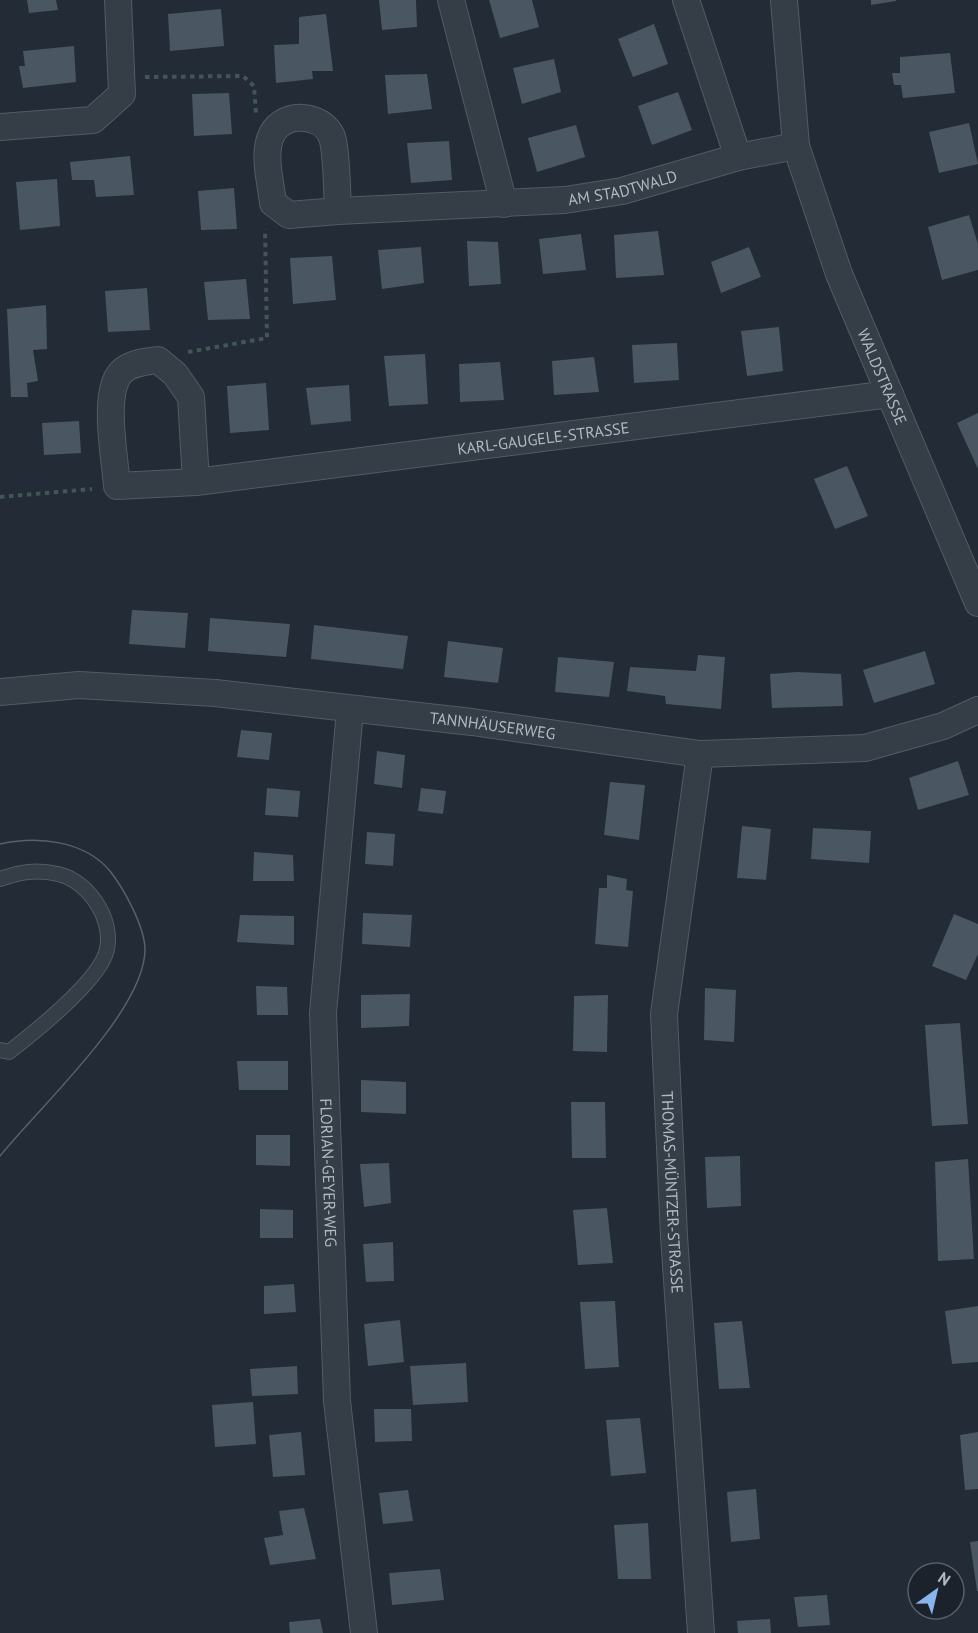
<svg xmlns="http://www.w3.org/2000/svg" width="978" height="1633" font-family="'PT Sans',sans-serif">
<rect width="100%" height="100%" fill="#222b36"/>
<g fill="#4a5661">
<path d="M 27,0 L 56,0 L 58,10 L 29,13 Z"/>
<path d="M 379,0 L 416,0 L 417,27 L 382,30 Z"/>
<path d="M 489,0 L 532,0 L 539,27 L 500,38 Z"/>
<path d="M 871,0 L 896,0 L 896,1 L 871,5 Z"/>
<path d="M 221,9 L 224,46 L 170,51 L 168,14 Z"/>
<path d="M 326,14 L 333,71 L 312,71 L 313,79 L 276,83 L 274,45 L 299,44 L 299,17 Z"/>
<path d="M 654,24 L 668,64 L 633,77 L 618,39 Z"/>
<path d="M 74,46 L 76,82 L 23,88 L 19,66 L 25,66 L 23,51 Z"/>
<path d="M 950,53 L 955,93 L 903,98 L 901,85 L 894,85 L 892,73 L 900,73 L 900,57 Z"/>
<path d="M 554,59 L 561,92 L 522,104 L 513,68 Z"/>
<path d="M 427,74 L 432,109 L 388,114 L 385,75 Z"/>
<path d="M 678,92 L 692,130 L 652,145 L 638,106 Z"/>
<path d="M 229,93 L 232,134 L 194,136 L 192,94 Z"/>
<path d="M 969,123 L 978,164 L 939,173 L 929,132 Z"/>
<path d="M 576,125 L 585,157 L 537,172 L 528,138 Z"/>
<path d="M 449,141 L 452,180 L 411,183 L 407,143 Z"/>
<path d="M 130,156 L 134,195 L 96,197 L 94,180 L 72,180 L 70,162 Z"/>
<path d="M 57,179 L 60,226 L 20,230 L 16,182 Z"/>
<path d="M 234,188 L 237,229 L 201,230 L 198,191 Z"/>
<path d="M 969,215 L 978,244 L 978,270 L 942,280 L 928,227 Z"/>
<path d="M 658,231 L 664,275 L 616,278 L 614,235 Z"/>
<path d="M 581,234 L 586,270 L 543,274 L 539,239 Z"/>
<path d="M 467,241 L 498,242 L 501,284 L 469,286 Z"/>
<path d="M 421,247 L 424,283 L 382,289 L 378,250 Z"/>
<path d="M 749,247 L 761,277 L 721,293 L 711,262 Z"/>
<path d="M 332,256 L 336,300 L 293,304 L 290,258 Z"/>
<path d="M 246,279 L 250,319 L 208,320 L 204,282 Z"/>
<path d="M 147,288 L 150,330 L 108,332 L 105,291 Z"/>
<path d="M 46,305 L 47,349 L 33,350 L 38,381 L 27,383 L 28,397 L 11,397 L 7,309 Z"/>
<path d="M 779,327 L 783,371 L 747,376 L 741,331 Z"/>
<path d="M 677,343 L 679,380 L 634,383 L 632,345 Z"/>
<path d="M 425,354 L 428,404 L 389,406 L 384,356 Z"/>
<path d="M 594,357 L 599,392 L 554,395 L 552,361 Z"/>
<path d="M 500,362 L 504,400 L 460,402 L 459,364 Z"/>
<path d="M 266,383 L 269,430 L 230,433 L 227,386 Z"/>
<path d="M 349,385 L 351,421 L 311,425 L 306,388 Z"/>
<path d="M 978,413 L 978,469 L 957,423 Z"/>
<path d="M 79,421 L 81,453 L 44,455 L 42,423 Z"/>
<path d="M 847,466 L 868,516 L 835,529 L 814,479 Z"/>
<path d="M 132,610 L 188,613 L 185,648 L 129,644 Z"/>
<path d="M 210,618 L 290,624 L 286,657 L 208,651 Z"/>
<path d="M 314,625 L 408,636 L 403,669 L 311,659 Z"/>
<path d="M 448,641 L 503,648 L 498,683 L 444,677 Z"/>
<path d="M 925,651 L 935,684 L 874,703 L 863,670 Z"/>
<path d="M 698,655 L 725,657 L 721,709 L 666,704 L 665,696 L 627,691 L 630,667 L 696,671 Z"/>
<path d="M 558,657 L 614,662 L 609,697 L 555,692 Z"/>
<path d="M 797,672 L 841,674 L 843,706 L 772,708 L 770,674 Z"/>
<path d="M 241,730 L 272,733 L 269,760 L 237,757 Z"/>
<path d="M 377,751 L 405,755 L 402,788 L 374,784 Z"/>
<path d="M 958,761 L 969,795 L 918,810 L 909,778 Z"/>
<path d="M 610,782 L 645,785 L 639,840 L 604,835 Z"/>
<path d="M 267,788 L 300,791 L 298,817 L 265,815 Z"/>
<path d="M 421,788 L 446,791 L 443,814 L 418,811 Z"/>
<path d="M 742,826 L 771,829 L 766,880 L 737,878 Z"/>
<path d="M 813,828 L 871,831 L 869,863 L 811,859 Z"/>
<path d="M 367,832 L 395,834 L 393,866 L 365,864 Z"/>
<path d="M 254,852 L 293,855 L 294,881 L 253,881 Z"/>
<path d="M 607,875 L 627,879 L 626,890 L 633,891 L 628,947 L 595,944 L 599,888 L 607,888 Z"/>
<path d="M 363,913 L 412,915 L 410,947 L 362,944 Z"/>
<path d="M 954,914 L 978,924 L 978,954 L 966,980 L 932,966 Z"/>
<path d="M 240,915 L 294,916 L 294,945 L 237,942 Z"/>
<path d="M 256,986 L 287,987 L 288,1015 L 257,1015 Z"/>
<path d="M 705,988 L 736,990 L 734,1042 L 704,1040 Z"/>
<path d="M 410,994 L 409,1026 L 361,1028 L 361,995 Z"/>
<path d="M 608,995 L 607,1052 L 573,1051 L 574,996 Z"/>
<path d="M 960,1023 L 968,1124 L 932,1126 L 925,1025 Z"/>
<path d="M 237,1061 L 288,1061 L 288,1090 L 239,1090 Z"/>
<path d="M 361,1080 L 406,1082 L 406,1114 L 361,1112 Z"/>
<path d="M 571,1102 L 605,1102 L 606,1158 L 572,1158 Z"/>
<path d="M 256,1135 L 290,1135 L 290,1166 L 256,1165 Z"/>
<path d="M 740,1156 L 741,1206 L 707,1208 L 705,1157 Z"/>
<path d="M 968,1159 L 974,1259 L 938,1261 L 935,1162 Z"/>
<path d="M 389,1163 L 391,1203 L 364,1207 L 360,1164 Z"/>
<path d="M 607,1208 L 613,1263 L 578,1265 L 573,1210 Z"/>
<path d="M 260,1209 L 293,1210 L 293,1238 L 260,1238 Z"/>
<path d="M 393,1242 L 394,1281 L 366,1282 L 363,1244 Z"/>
<path d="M 294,1284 L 296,1312 L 264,1314 L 264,1286 Z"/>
<path d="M 615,1301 L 619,1367 L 585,1369 L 580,1302 Z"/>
<path d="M 978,1306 L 978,1362 L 952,1364 L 945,1311 Z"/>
<path d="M 400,1320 L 404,1362 L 368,1366 L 364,1324 Z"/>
<path d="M 742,1321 L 750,1388 L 719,1389 L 714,1323 Z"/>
<path d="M 466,1363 L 468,1402 L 413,1405 L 410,1366 Z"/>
<path d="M 297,1366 L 298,1394 L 252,1396 L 250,1369 Z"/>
<path d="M 253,1402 L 256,1444 L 215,1447 L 212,1405 Z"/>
<path d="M 374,1409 L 411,1409 L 412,1441 L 375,1442 Z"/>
<path d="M 640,1418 L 646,1473 L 611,1476 L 606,1420 Z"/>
<path d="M 301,1432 L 305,1475 L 273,1477 L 269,1435 Z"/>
<path d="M 978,1432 L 978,1489 L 965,1490 L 960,1435 Z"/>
<path d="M 756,1489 L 760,1539 L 731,1542 L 727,1492 Z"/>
<path d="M 408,1490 L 413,1521 L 383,1524 L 379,1493 Z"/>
<path d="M 304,1508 L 316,1559 L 270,1565 L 264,1538 L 283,1535 L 279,1511 Z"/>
<path d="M 648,1523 L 651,1579 L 618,1579 L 614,1525 Z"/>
<path d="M 978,1541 L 978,1591 L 977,1591 L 970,1542 Z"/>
<path d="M 440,1569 L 444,1600 L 392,1605 L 389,1573 Z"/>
<path d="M 827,1595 L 830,1625 L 798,1627 L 794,1597 Z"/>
<path d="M 320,1619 L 323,1633 L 290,1633 L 289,1622 Z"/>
<path d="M 770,1619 L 771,1633 L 738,1633 L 737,1621 Z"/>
</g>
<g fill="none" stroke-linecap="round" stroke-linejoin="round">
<g stroke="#535b64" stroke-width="16">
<path id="service" d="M 0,879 C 20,872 36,869 58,874 C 91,881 120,928 103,960 C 87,990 36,1031 9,1052 L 0,1050"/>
</g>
<g stroke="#535b64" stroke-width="28">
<g id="minor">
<path d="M 451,0 L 504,204"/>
<path d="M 686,0 L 738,157 L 796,146"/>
<path id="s1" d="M 784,0 L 796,146 L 839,274 L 978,603"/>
<path d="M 0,127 L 93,120 L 122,94 L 118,0"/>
<path id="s2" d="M 338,211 L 289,215 L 273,203 C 271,183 262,153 272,134 C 284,111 322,113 332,137 C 337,152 337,193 338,211 L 565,200 L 622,191 L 738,157"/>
<path id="s3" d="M 196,482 L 191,397 L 175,374 L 158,360 C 145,362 127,363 119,375 C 103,397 115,459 117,486 L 196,482 L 890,394"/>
<path id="s4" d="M 0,692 L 79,685 L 215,693 L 472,722 L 700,754 L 865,748 L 943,726 L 978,710"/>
<path id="s5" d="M 350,710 L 323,1013 L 337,1401 L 364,1633"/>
<path id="s6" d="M 700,754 L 664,1014 L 674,1236 L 701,1633"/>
</g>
</g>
<g stroke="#435556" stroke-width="4" stroke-dasharray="4.5 4.5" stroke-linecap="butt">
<path d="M 145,77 L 243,76 L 254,86 L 256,113"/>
<path d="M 188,352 L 267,338 L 265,229"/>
<path d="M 0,497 L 92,489"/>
</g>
<use href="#service" stroke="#353d46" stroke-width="14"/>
<use href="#minor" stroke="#353d46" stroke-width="26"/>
<path stroke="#57616d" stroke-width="1.5" d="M 0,844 C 37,836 84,840 110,871 C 124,889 145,927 145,950 C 144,1012 39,1107 0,1156"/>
</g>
<g text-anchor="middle" stroke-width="5" stroke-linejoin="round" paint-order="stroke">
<g font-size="16" fill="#b0b8c3" stroke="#1b222b">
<text dy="6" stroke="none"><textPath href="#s2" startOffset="573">AM STADTWALD</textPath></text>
<text dy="6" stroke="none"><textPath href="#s1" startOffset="393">WALDSTRASSE</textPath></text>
<text dy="6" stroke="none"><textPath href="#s3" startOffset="720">KARL-GAUGELE-STRASSE</textPath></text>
<text dy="6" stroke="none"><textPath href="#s4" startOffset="495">TANNHÄUSERWEG</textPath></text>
<text dy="6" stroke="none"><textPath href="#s5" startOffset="464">FLORIAN-GEYER-WEG</textPath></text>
<text dy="6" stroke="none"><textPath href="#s6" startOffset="441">THOMAS-MÜNTZER-STRASSE</textPath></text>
</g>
</g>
<g transform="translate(936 1591) rotate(34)"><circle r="28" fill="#1b222b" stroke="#575e68" stroke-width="1.5"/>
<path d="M0-4.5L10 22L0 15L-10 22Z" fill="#89b5ee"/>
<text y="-9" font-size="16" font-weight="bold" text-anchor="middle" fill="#b0b8c3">N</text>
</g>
</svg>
